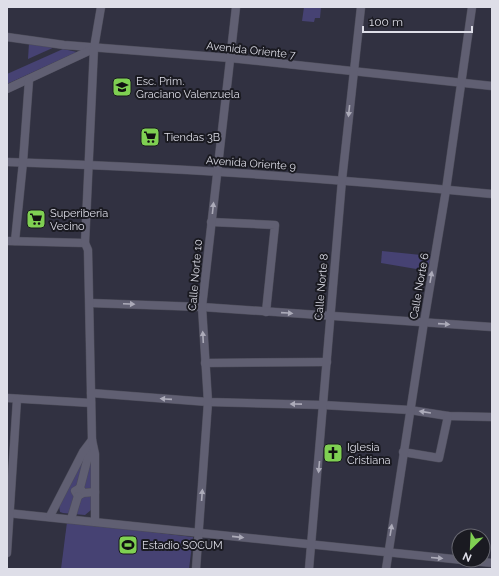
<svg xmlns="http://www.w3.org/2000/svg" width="499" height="576" font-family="Raleway,sans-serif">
<rect width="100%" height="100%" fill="#313141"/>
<g fill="#464273">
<path d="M 304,7 L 321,7 L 320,18 L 315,18 L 314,22 L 302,21 Z"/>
<path d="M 29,43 L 57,46 L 28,59 Z"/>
<path d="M 63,49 L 77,52 L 7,84 L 7,74 Z"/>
<path d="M 382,251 L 431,256 L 428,271 L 381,263 Z"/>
<path d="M 83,460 L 91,462 L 91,510 L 85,515 L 63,513 L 60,512 L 59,506 Z"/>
<path d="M 67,522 L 193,537 L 189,569 L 61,569 Z"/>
</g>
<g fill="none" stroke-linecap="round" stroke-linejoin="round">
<g stroke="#4c4c59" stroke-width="9">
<g id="minor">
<path d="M 7,37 L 64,45 L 230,58 L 492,86"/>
<path d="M 7,89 L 93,49"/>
<path d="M 7,162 C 169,167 331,178 492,194"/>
<path d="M 211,222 L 275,225 L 266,312"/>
<path d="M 7,241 L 85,243"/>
<path d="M 15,241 L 23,162 L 29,80"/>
<path d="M 90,303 L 202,307 L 492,327"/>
<path d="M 205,363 L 327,362"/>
<path d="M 91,393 L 208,402 L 323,405 L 410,410 L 448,416 L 492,417"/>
<path d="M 7,398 L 91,403"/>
<path d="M 403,452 L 439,458 L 448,416"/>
<path d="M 80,488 L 89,453"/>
<path d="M 83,493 L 80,488 L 75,491 L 78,496 L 83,493 L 95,492"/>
<path d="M 7,513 L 492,563"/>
<path d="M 50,516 L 83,452 L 92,440"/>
<path d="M 71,519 L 78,496"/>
<path d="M 95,522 L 95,454 L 92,440 L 88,250 L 85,243 L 94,48 L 101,7"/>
<path d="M 7,553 L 17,399"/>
<path d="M 196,569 L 208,402 L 202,307 L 236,7"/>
<path d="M 309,569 L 342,180 L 361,7"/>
<path d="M 386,569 L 424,322 L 446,190 L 472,7"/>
</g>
</g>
<use href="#minor" stroke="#605f72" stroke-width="8"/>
</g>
<defs><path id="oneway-solid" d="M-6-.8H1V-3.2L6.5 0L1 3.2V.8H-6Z"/></defs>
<g fill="#acabb9">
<use href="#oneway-solid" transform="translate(349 111) rotate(96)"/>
<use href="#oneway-solid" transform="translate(213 208) rotate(-84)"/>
<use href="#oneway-solid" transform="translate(431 277) rotate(-80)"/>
<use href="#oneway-solid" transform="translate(129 304) rotate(2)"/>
<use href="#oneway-solid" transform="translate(287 313) rotate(4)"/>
<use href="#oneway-solid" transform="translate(444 324) rotate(4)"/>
<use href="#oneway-solid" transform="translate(203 337) rotate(-93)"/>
<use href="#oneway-solid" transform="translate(166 399) rotate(-176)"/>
<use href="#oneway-solid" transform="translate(296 404) rotate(-179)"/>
<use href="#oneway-solid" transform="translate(425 412) rotate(-171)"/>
<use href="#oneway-solid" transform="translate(319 467) rotate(95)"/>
<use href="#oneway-solid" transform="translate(202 495) rotate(-86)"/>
<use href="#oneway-solid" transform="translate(391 530) rotate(-81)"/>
<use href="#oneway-solid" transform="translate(238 537) rotate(6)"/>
<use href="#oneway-solid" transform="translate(437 558) rotate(5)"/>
</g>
<defs>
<g id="school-square" transform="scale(1)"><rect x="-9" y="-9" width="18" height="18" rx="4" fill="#7fd052" stroke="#1a1a21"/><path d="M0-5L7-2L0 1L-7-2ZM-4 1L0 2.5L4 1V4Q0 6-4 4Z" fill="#111"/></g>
<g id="supermarket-square" transform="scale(1)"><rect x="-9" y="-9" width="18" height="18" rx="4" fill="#7fd052" stroke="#1a1a21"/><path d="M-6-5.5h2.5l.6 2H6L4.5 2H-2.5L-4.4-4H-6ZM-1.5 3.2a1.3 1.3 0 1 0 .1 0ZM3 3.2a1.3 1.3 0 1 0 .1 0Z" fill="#111"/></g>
<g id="church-square" transform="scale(1)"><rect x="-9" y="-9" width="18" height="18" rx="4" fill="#7fd052" stroke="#1a1a21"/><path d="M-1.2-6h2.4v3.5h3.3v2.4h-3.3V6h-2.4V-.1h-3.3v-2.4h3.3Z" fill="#111"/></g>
<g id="stadium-square" transform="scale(1)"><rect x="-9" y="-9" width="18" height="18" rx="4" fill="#7fd052" stroke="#1a1a21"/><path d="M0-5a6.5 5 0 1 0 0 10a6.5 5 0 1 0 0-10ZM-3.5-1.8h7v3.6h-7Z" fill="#111"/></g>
</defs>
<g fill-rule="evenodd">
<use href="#school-square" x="122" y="87"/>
<use href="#supermarket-square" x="150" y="137"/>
<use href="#supermarket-square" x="36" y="219"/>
<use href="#church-square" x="333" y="453"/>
<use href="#stadium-square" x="128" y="545"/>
</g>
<g text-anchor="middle" stroke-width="4" stroke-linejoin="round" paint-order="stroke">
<g font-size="11" fill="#dedee8" stroke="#1a1a21">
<text transform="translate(251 50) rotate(6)" y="4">Avenida Oriente 7</text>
<text transform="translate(251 163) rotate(4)" y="4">Avenida Oriente 9</text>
<text transform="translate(195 275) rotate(-85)" y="4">Calle Norte 10</text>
<text transform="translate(419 286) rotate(-80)" y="4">Calle Norte 6</text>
<text transform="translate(321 287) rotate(-85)" y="4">Calle Norte 8</text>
</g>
<g font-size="11" fill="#dedee8" stroke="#1a1a21" text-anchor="start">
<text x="136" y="85">Esc. Prim.<tspan x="136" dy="13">Graciano Valenzuela</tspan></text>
<text x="164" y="141">Tiendas 3B</text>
<text x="50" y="217">Superiberia<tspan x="50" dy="13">Vecino</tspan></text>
<text x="347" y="451">Iglesia<tspan x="347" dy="13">Cristiana</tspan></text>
<text x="142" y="549">Estadio SOCUM</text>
</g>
</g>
<rect width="499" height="576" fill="none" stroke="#dedee8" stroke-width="16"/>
<g transform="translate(471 548) rotate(204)"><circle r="19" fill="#1a1a21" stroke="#686871"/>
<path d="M0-3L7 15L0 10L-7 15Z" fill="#7fd052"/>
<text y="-6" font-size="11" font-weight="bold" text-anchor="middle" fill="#dedee8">N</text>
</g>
<path d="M363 26v6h109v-6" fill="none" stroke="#dedee8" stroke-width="2"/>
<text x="369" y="26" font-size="12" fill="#dedee8" stroke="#1a1a21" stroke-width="3" paint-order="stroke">100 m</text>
</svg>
